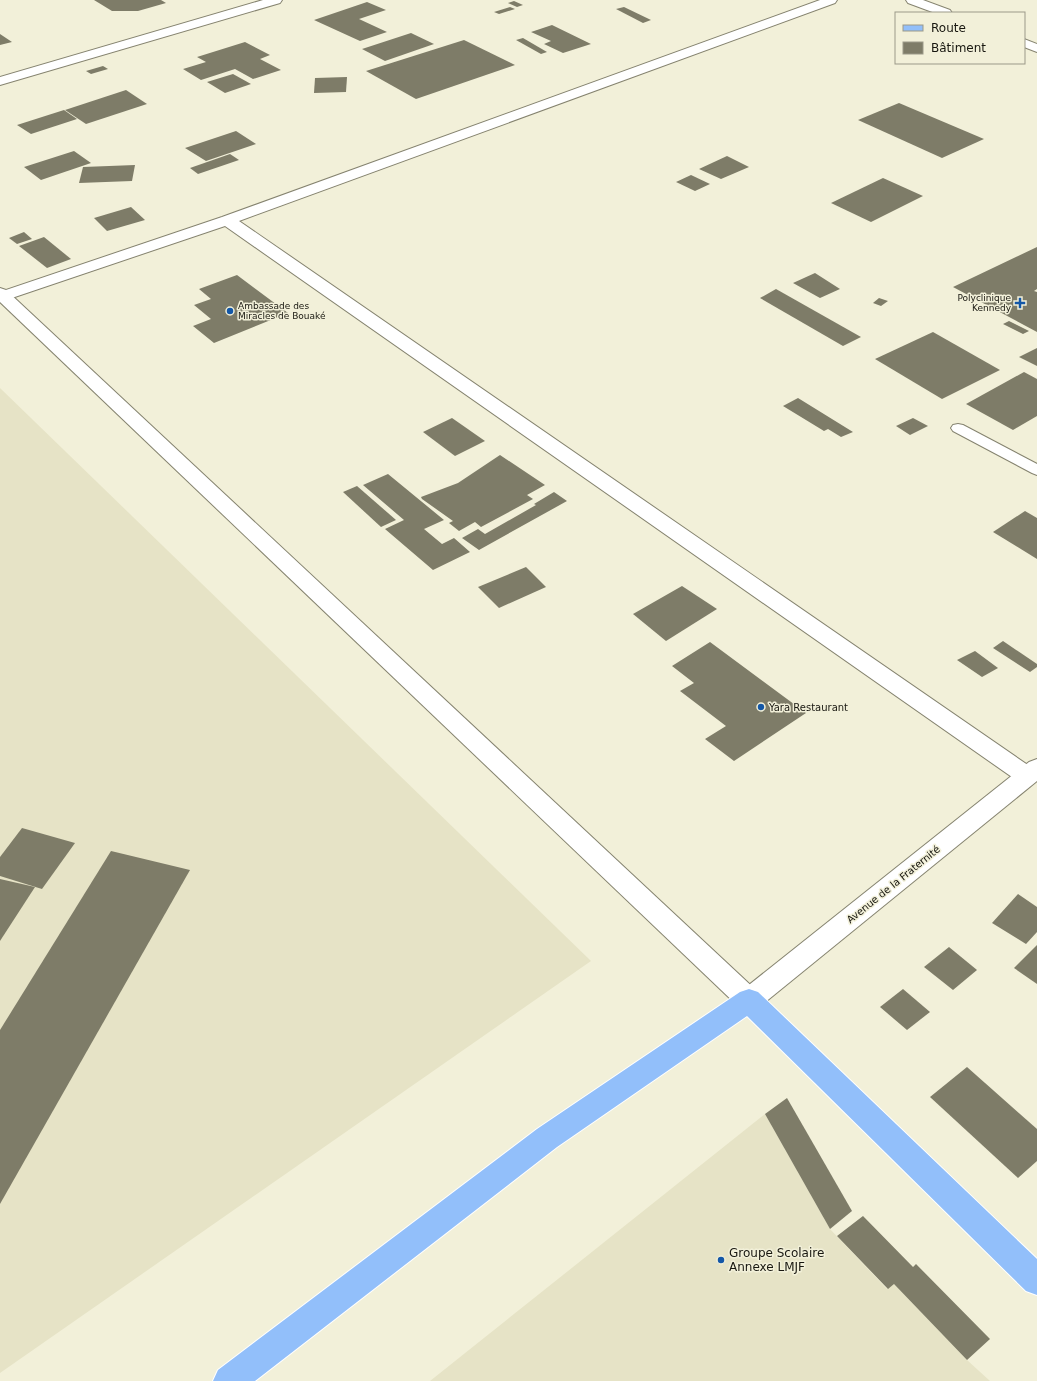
<svg xmlns="http://www.w3.org/2000/svg" width="1037" height="1381" font-family="'DejaVu Sans',sans-serif">
<rect width="100%" height="100%" fill="#f2f0d9"/>
<g fill="#e6e3c6">
<path d="M 0,388 L 591,961 L 0,1373 Z"/>
<path d="M 765,1114 L 830,1229 L 887,1289 L 894,1284 L 967,1360 L 990,1381 L 430,1381 Z"/>
</g>
<g fill="#7e7c68">
<path d="M 94,0 L 161,0 L 166,3 L 138,11 L 112,11 Z"/>
<path d="M 514,1 L 523,5 L 517,7 L 508,3 Z"/>
<path d="M 367,2 L 386,10 L 359,19 L 387,32 L 360,41 L 314,20 Z"/>
<path d="M 510,7 L 515,9 L 499,14 L 494,12 Z"/>
<path d="M 624,7 L 651,20 L 643,23 L 616,9 Z"/>
<path d="M 552,25 L 591,44 L 563,53 L 544,44 L 551,41 L 531,32 Z"/>
<path d="M 411,33 L 434,44 L 385,61 L 362,49 Z"/>
<path d="M 0,34 L 12,42 L 0,45 Z"/>
<path d="M 523,38 L 547,52 L 541,54 L 516,40 Z"/>
<path d="M 464,40 L 515,65 L 416,99 L 366,71 Z"/>
<path d="M 245,42 L 270,55 L 260,59 L 281,70 L 253,79 L 235,69 L 201,80 L 183,69 L 206,62 L 197,57 Z"/>
<path d="M 103,66 L 108,69 L 91,74 L 86,71 Z"/>
<path d="M 233,74 L 251,84 L 225,93 L 207,82 Z"/>
<path d="M 347,77 L 346,92 L 314,93 L 315,78 Z"/>
<path d="M 126,90 L 147,104 L 86,124 L 65,110 Z"/>
<path d="M 899,103 L 984,139 L 942,158 L 858,120 Z"/>
<path d="M 64,110 L 77,119 L 31,134 L 17,125 Z"/>
<path d="M 236,131 L 256,144 L 206,161 L 185,148 Z"/>
<path d="M 74,151 L 91,163 L 41,180 L 24,167 Z"/>
<path d="M 230,154 L 239,160 L 198,174 L 190,168 Z"/>
<path d="M 727,156 L 749,167 L 721,179 L 699,169 Z"/>
<path d="M 135,165 L 132,181 L 79,183 L 83,167 Z"/>
<path d="M 691,175 L 710,184 L 695,191 L 676,182 Z"/>
<path d="M 883,178 L 923,196 L 871,222 L 831,203 Z"/>
<path d="M 131,207 L 145,220 L 107,231 L 94,218 Z"/>
<path d="M 24,232 L 32,239 L 17,244 L 9,238 Z"/>
<path d="M 44,237 L 71,259 L 47,268 L 19,246 Z"/>
<path d="M 1037,247 L 1037,289 L 1034,291 L 1037,292 L 1037,332 L 953,287 Z"/>
<path d="M 815,273 L 840,289 L 820,298 L 793,283 Z"/>
<path d="M 237,275 L 288,313 L 214,343 L 193,326 L 211,319 L 194,305 L 211,299 L 199,289 Z"/>
<path d="M 776,289 L 861,337 L 843,346 L 760,298 Z"/>
<path d="M 879,298 L 888,301 L 881,306 L 873,303 Z"/>
<path d="M 1009,321 L 1029,331 L 1023,334 L 1003,324 Z"/>
<path d="M 933,332 L 1000,370 L 942,399 L 875,359 Z"/>
<path d="M 1037,348 L 1037,366 L 1019,357 Z"/>
<path d="M 1024,372 L 1037,379 L 1037,416 L 1013,430 L 966,404 Z"/>
<path d="M 798,398 L 853,432 L 841,437 L 828,429 L 824,431 L 783,406 Z"/>
<path d="M 452,418 L 485,441 L 455,456 L 423,432 Z"/>
<path d="M 913,418 L 928,426 L 910,435 L 896,426 Z"/>
<path d="M 500,455 L 545,485 L 527,495 L 533,499 L 481,527 L 475,522 L 459,531 L 449,523 L 453,521 L 422,499 L 421,497 L 458,483 Z"/>
<path d="M 388,474 L 444,520 L 424,529 L 442,544 L 454,538 L 470,552 L 433,570 L 385,529 L 404,520 L 363,485 Z"/>
<path d="M 357,486 L 396,520 L 381,527 L 343,492 Z"/>
<path d="M 554,492 L 567,501 L 479,550 L 462,538 L 478,529 L 485,534 L 536,505 L 534,504 Z"/>
<path d="M 1025,511 L 1037,518 L 1037,559 L 993,532 Z"/>
<path d="M 526,567 L 546,587 L 499,608 L 478,587 Z"/>
<path d="M 682,586 L 717,609 L 666,641 L 633,614 Z"/>
<path d="M 1003,641 L 1037,664 L 1037,667 L 1030,672 L 993,648 Z"/>
<path d="M 710,642 L 806,713 L 734,761 L 705,739 L 726,726 L 680,691 L 694,683 L 672,666 Z"/>
<path d="M 975,651 L 998,668 L 982,677 L 957,660 Z"/>
<path d="M 22,828 L 75,843 L 42,889 L 0,876 L 0,857 Z"/>
<path d="M 111,851 L 190,870 L 0,1204 L 0,1030 Z"/>
<path d="M 0,879 L 35,887 L 0,941 Z"/>
<path d="M 1018,894 L 1037,907 L 1037,932 L 1026,944 L 992,923 Z"/>
<path d="M 1037,945 L 1037,984 L 1014,968 Z"/>
<path d="M 949,947 L 977,970 L 953,990 L 924,967 Z"/>
<path d="M 903,989 L 930,1012 L 907,1030 L 880,1007 Z"/>
<path d="M 967,1067 L 1037,1129 L 1037,1161 L 1018,1178 L 930,1097 Z"/>
<path d="M 787,1098 L 852,1211 L 830,1229 L 765,1114 Z"/>
<path d="M 863,1216 L 913,1267 L 916,1264 L 990,1339 L 967,1360 L 894,1284 L 888,1289 L 837,1236 Z"/>
</g>
<g fill="none" stroke-linecap="round" stroke-linejoin="round">
<g stroke="#85836f" stroke-width="2">
<path id="service" d="M 958,424 L 963,425 L 1037,464 L 1037,475 L 1032,473 L 953,431 L 951,428 L 953,425 Z"/>
</g>
<g stroke="#85836f" stroke-width="2">
<g id="minor">
<path d="M 263,0 L 282,0 L 280,3 L 0,85 L 0,77 Z"/>
<path d="M 820,0 L 837,0 L 835,3 L 239,221 L 1035,770 L 1037,773 L 1035,782 L 1027,785 L 1019,782 L 225,226 L 0,302 L 0,292 L 222,217 Z"/>
<path d="M 906,0 L 923,0 L 950,10 L 952,13 L 935,13 L 908,3 Z"/>
<path d="M 1024,39 L 1037,44 L 1037,52 L 1024,47 Z"/>
</g>
</g>
<g stroke="#85836f" stroke-width="2">
<path id="tertiary" d="M 0,288 L 6,290 L 758,992 L 762,1000 L 758,1008 L 749,1011 L 740,1008 L 0,302 Z"/>
</g>
<g stroke="#85836f" stroke-width="2">
<path id="secondary" d="M 1037,759 L 1037,781 L 758,1008 L 749,1011 L 740,1008 L 736,1000 L 740,992 L 1029,762 Z"/>
</g>
<g stroke="#fff" stroke-width="2">
<path id="primary" d="M 749,989 L 758,992 L 1037,1259 L 1037,1295 L 1026,1291 L 747,1016 L 557,1147 L 255,1381 L 213,1381 L 218,1370 L 537,1129 L 740,992 Z"/>
</g>
<use href="#service" fill="#fff" fill-rule="evenodd"/>
<use href="#minor" fill="#fff" fill-rule="evenodd"/>
<use href="#tertiary" fill="#fff" fill-rule="evenodd"/>
<use href="#secondary" fill="#fff" fill-rule="evenodd"/>
<use href="#primary" fill="#92bffa" fill-rule="evenodd"/>
</g>
<g fill="#1357a7" stroke="#f2f0d9" stroke-width="1.5">
<path d="M1018 297h4v4h4v4h-4v4h-4v-4h-4v-4h4z"/>
<circle cx="230" cy="311" r="4"/>
<circle cx="761" cy="707" r="4"/>
<circle cx="721" cy="1260" r="4"/>
</g>
<g text-anchor="middle" stroke-width="3" stroke-linejoin="round" paint-order="stroke">
<g font-size="9" fill="#181710" stroke="#f2f0d9" text-anchor="end">
<text x="1011" y="301">Polyclinique<tspan x="1011" dy="10">Kennedy</tspan></text>
<text x="238" y="309" text-anchor="start">Ambassade des<tspan x="238" dy="10">Miracles de Bouaké</tspan></text>
</g>
<g font-size="10" fill="#181710" stroke="#f2f0d9" text-anchor="start">
<text x="769" y="711">Yara Restaurant</text>
</g>
<g font-size="10" fill="#181710" stroke="#f2f0d9">
<text transform="translate(893 884) rotate(-39)" y="4">Avenue de la Fraternité</text>
</g>
<g font-size="12" fill="#181710" stroke="#f2f0d9" text-anchor="start">
<text x="729" y="1257">Groupe Scolaire<tspan x="729" dy="14">Annexe LMJF</tspan></text>
</g>
</g>
<rect x="895" y="12" width="130" height="52" fill="#f2f0d9" stroke="#9b9989"/>
<rect x="903" y="25" width="20" height="6" fill="#92bffa" stroke="#9b9989"/>
<text x="931" y="32" font-size="12" fill="#181710">Route</text>
<rect x="903" y="42" width="20" height="12" fill="#7e7c68" stroke="#9b9989"/>
<text x="931" y="52" font-size="12" fill="#181710">Bâtiment</text>
</svg>
